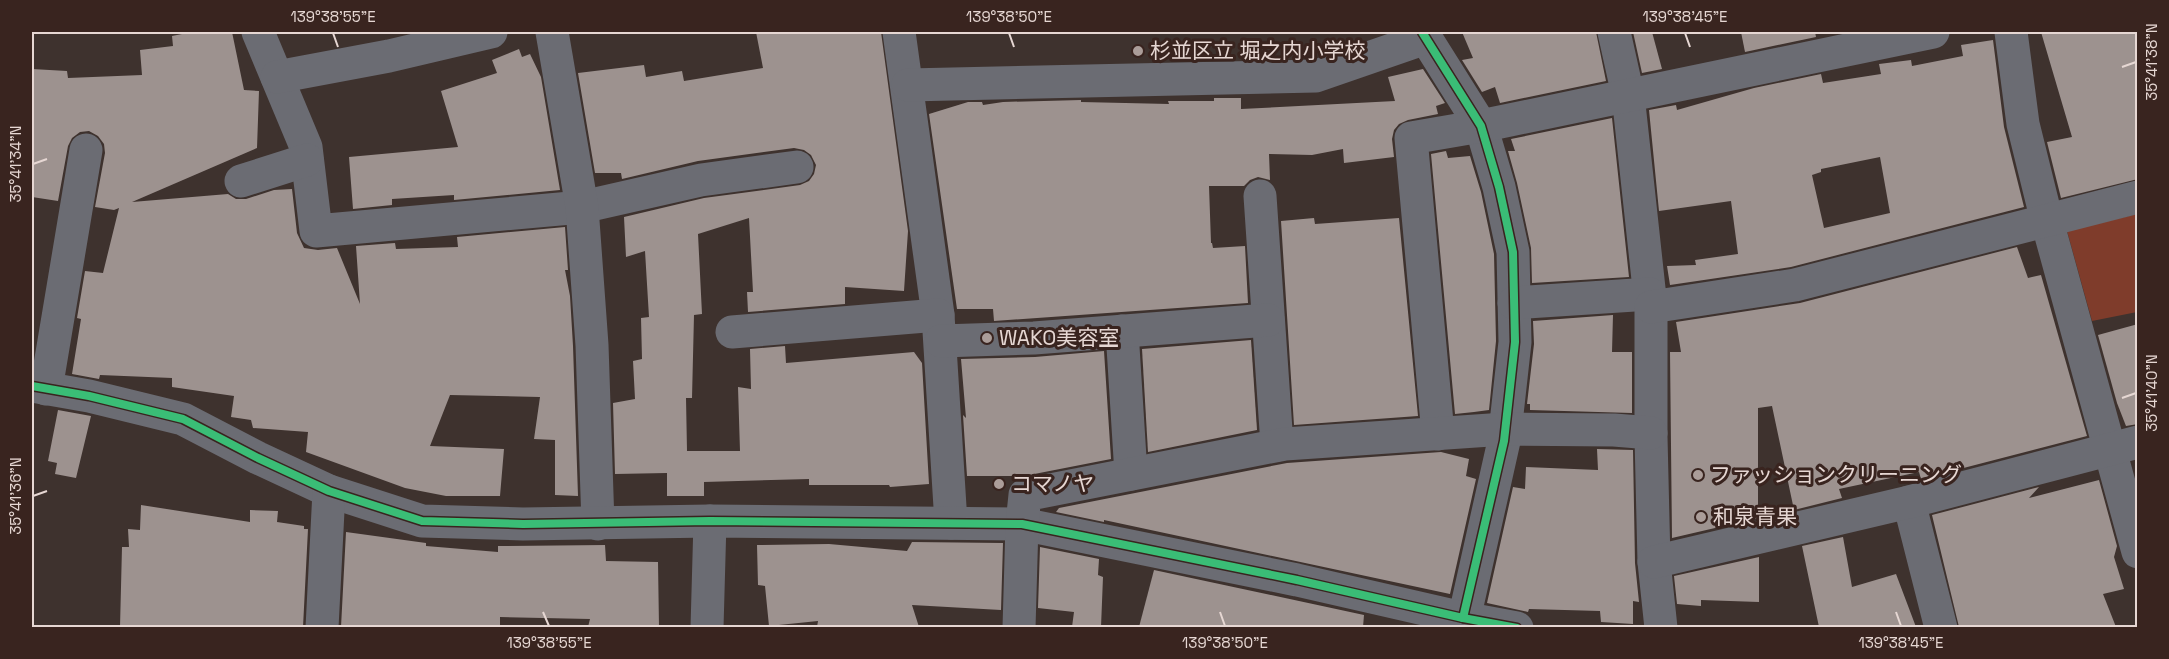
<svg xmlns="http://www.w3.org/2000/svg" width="2169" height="659" font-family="'Space Grotesk','Noto Sans JP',sans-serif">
<rect width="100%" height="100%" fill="#3e322e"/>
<path fill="#7f3c2b" d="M 2137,214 L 2137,312 L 2092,321 L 2067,231 Z"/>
<g fill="#9d928f" fill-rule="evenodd">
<path d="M 192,32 L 232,32 L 244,90 L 259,91 L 257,148 L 132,202 L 228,194 L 236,199 L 246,199 L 274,190 L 292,189 L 297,233 L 304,248 L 318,250 L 337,248 L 360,304 L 356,246 L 395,243 L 396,249 L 458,247 L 457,237 L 565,227 L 568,270 L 565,270 L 570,296 L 573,346 L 578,496 L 555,495 L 555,440 L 534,439 L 540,397 L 450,395 L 430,446 L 504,449 L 500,496 L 446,496 L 405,488 L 306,452 L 308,432 L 253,428 L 251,420 L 231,417 L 234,396 L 172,387 L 172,378 L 100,375 L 99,379 L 72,374 L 81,319 L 77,318 L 85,271 L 103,273 L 119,208 L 114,210 L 95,207 L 105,153 L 104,144 L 98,136 L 89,131 L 80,132 L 72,138 L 68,146 L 58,201 L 32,197 L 32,69 L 67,71 L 68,78 L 142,75 L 140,50 L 173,46 L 172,36 Z"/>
<path d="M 756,32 L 881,32 L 908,231 L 904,291 L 845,287 L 845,304 L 748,312 L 747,292 L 753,292 L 749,218 L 698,234 L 702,314 L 694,315 L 692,398 L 686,398 L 687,451 L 740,451 L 738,387 L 751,389 L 750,349 L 785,346 L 786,363 L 914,352 L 922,363 L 929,484 L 890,487 L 889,485 L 809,485 L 809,479 L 704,482 L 704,496 L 667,496 L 667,473 L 615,474 L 613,403 L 635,399 L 633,361 L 642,359 L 641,318 L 649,317 L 645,251 L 626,257 L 624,217 L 704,198 L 800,185 L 809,181 L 814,174 L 816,165 L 811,155 L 804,150 L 794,148 L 698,161 L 622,179 L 621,173 L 595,173 L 578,73 L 644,65 L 646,77 L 682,71 L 684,81 L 763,68 Z"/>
<path d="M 1462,32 L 1596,32 L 1606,81 L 1500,103 L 1495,87 L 1482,92 L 1462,60 L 1473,58 Z"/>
<path d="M 1633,32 L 1652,32 L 1662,69 L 1642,73 Z"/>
<path d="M 1741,32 L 1815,32 L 1816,37 L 1745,52 Z"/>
<path d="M 2041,32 L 2138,32 L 2138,179 L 2061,198 L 2047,142 L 2072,137 Z"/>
<path d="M 1993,40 L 2004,127 L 2024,207 L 1791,267 L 1670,285 L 1667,266 L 1696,265 L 1695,260 L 1738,254 L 1731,201 L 1659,211 L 1649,110 L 1676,105 L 1677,110 L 1754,88 L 1821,74 L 1823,83 L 1881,74 L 1879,64 L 1911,60 L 1912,66 L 1963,56 L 1961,45 ZM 1880,157 L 1890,213 L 1824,228 L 1812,175 L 1821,172 L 1821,169 Z"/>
<path d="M 519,49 L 522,57 L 530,54 L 541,77 L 560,190 L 454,200 L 454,195 L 392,199 L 392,205 L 353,209 L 349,157 L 458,147 L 441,91 L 497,73 L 492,60 Z"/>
<path d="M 1423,69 L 1445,103 L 1436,106 L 1438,114 L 1408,120 L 1399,124 L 1394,130 L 1392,139 L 1394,157 L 1344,163 L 1343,149 L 1312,155 L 1269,154 L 1270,180 L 1258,177 L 1250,180 L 1244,186 L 1209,186 L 1211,243 L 1212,243 L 1213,248 L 1245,246 L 1248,303 L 994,321 L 993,309 L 957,309 L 929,114 L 968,102 L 982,102 L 983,105 L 1003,102 L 1081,100 L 1081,102 L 1169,104 L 1168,101 L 1214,101 L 1214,98 L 1241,98 L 1241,109 L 1395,101 L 1388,77 Z"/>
<path d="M 1612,118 L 1629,277 L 1532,283 L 1531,248 L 1517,183 L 1508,151 L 1515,151 L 1511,139 Z"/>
<path d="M 1446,151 L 1448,158 L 1470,156 L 1481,192 L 1494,254 L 1496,341 L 1489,410 L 1474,412 L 1455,414 L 1431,154 Z"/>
<path d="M 1314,218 L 1315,224 L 1399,218 L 1418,416 L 1294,425 L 1281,221 Z"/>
<path d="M 2017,247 L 2028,278 L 2041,275 L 2087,436 L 1921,479 L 1919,472 L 1839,489 L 1842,498 L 1794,510 L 1772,406 L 1758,408 L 1758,518 L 1672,538 L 1670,352 L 1681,352 L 1676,322 L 1800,303 Z"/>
<path d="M 1613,315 L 1612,352 L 1632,352 L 1632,413 L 1530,410 L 1530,404 L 1527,404 L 1534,344 L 1533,321 Z"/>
<path d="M 2138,324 L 2138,424 L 2126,426 L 2117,403 L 2098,335 Z"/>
<path d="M 1251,340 L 1257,430 L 1148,452 L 1142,349 Z"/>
<path d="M 1104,351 L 1111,459 L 1024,476 L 967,476 L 963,415 L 966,418 L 961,359 L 1035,357 Z"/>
<path d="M 58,410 L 91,416 L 76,478 L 55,474 L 57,463 L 48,461 Z"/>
<path d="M 1597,449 L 1633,450 L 1635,563 L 1639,602 L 1633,601 L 1633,624 L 1601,622 L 1600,611 L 1529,609 L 1528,612 L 1487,603 L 1513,487 L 1525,489 L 1526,467 L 1598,470 Z"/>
<path d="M 1441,452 L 1469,459 L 1466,476 L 1476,479 L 1450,594 L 1104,520 L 1104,522 L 1056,512 L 1059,508 L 1287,463 Z"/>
<path d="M 2099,480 L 2117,546 L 2114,557 L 2124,589 L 2103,594 L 2116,627 L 1959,627 L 1932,515 L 2039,487 L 2029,498 Z"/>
<path d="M 141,505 L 250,522 L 250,510 L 278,511 L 277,522 L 304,526 L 304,529 L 308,529 L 303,627 L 120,627 L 122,547 L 129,547 L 128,529 L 140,530 Z"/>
<path d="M 346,532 L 426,543 L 426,546 L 498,552 L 498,546 L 605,545 L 606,561 L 658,562 L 659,627 L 588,627 L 590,619 L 500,617 L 500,627 L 341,627 Z"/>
<path d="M 1843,537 L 1852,587 L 1896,574 L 1916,627 L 1819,627 L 1802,546 Z"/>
<path d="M 912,542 L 1003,543 L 1001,610 L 912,605 L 919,627 L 817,627 L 818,621 L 769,626 L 765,586 L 758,585 L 757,545 L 829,544 L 907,551 Z"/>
<path d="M 1040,547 L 1099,559 L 1098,575 L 1103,577 L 1101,627 L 1072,627 L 1074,612 L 1038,608 Z"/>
<path d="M 1759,557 L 1759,602 L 1701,600 L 1701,606 L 1677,604 L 1674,576 Z"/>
<path d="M 1154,570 L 1364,615 L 1363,627 L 1139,627 Z"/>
</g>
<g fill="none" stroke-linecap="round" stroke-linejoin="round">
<g stroke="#6b6c73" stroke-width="33">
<path d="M 258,32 L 306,147 L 316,231 L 582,207 L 701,180 L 797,167"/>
<path d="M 552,32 L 582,207 L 592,345 L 598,524"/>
<path d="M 899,32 L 938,315 L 951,523"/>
<path d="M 1422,32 L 1481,126 L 1499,187 L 1513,252 L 1515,342 L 1504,441 L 1462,628"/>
<path d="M 1614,32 L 1628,95 L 1651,307 L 1651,437 L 1654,562 L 1661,628"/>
<path d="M 2011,32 L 2023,124 L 2047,221 L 2138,552"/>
<path d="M 277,77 L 389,56 L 491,32"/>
<path d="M 908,85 L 1316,76 L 1426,38"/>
<path d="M 241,181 L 307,160"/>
<path d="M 1260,196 L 1277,445"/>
<path d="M 1514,303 L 1650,294"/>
<path d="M 1651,307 L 1795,285 L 2138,197"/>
<path d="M 1122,331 L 1131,474"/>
<path d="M 732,332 L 938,315"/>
<path d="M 941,341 L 1034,338 L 1268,320"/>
<path d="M 32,386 L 89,396 L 183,419 L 258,458 L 329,491 L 422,521 L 523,524 L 710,521 L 1022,524 L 1297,580 L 1463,618 L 1517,628"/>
<path d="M 46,389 L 86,150"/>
<path d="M 1438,434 L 1411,138 L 1481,126 L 1933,32"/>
<path d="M 1909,502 L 1941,628"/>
<path d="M 1654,562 L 1909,502 L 2138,442"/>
<path d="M 322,628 L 329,491"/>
<path d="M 707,628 L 710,521"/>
<path d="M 1019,628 L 1022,524 L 1025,495 L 1285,444 L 1505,429 L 1614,430 L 1651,433"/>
</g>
<g stroke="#39241f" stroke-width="11">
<g id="cycleway">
<path d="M 1422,32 L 1481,126 L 1499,187 L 1513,252 L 1515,342 L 1504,441 L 1463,618"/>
<path d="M 32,386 L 89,396 L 183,419 L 258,458 L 329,491 L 422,521 L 523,524 L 710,521 L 1022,524 L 1297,580 L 1463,618 L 1517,628"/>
</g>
</g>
<use href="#cycleway" stroke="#3abd76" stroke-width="8"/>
</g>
<path fill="none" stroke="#e6d7d3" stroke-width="2" d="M 333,33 L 338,47M 1009,33 L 1014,47M 1685,33 L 1690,47M 2122,67 L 2136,62M 33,164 L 47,159M 2122,398 L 2136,393M 33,496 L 47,491M 543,612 L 549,626M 1220,612 L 1225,626M 1896,612 L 1901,626"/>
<g fill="#ab9d99" stroke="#39241f" stroke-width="2">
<circle cx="1138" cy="51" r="6"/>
<circle cx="987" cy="338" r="6"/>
<circle cx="1698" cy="475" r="6"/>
<circle cx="999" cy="484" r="6"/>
<circle cx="1701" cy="517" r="6"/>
</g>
<g text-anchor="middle" stroke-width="6" stroke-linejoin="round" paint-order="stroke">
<g font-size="21" fill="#e6d7d3" stroke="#39241f" text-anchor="start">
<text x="1150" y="58">杉並区立 堀之内小学校</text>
<text x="999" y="345">WAKO美容室</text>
<text x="1710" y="482">ファッションクリーニング</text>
<text x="1011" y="491">コマノヤ</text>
<text x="1713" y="524">和泉青果</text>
</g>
</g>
<rect width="2169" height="659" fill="none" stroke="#39241f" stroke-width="66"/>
<rect x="33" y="33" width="2103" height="593" fill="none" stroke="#e6d7d3" stroke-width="2"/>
<g font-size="15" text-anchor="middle" fill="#e6d7d3">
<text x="333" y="22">139°38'55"E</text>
<text x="1009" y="22">139°38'50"E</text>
<text x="1685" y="22">139°38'45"E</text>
<text transform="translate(2152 62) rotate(-90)" y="5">35°41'38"N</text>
<text transform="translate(16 164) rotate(-90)" y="5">35°41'34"N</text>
<text transform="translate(2152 393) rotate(-90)" y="5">35°41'40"N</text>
<text transform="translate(16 496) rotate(-90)" y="5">35°41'36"N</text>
<text x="549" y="648">139°38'55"E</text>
<text x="1225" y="648">139°38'50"E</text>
<text x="1901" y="648">139°38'45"E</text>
</g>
</svg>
